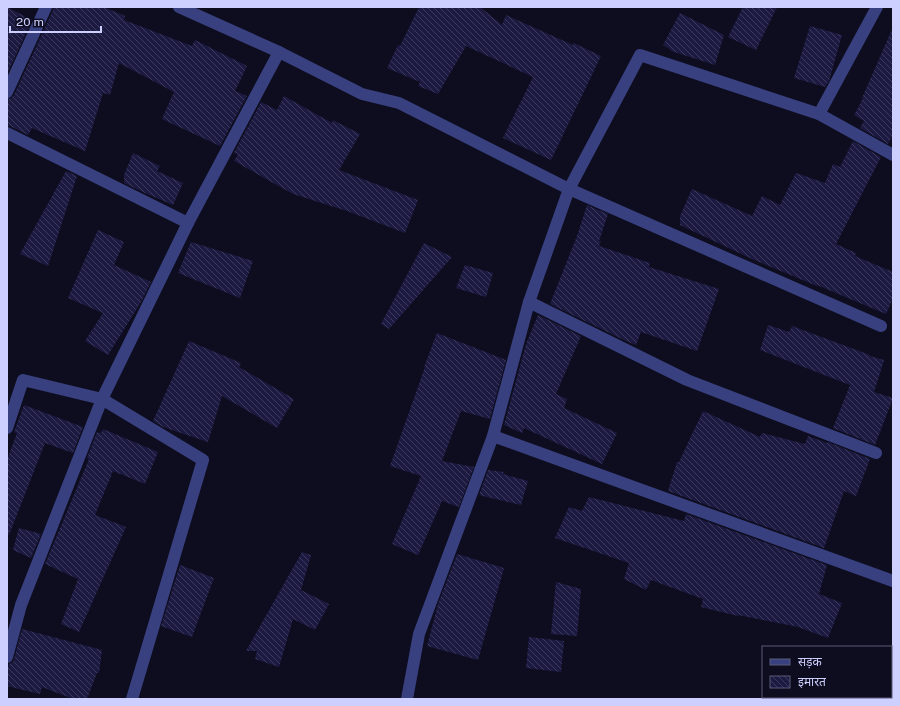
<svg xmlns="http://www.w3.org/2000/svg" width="900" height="706" font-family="'Public Sans','Noto Sans Devanagari',sans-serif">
<defs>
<pattern id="building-back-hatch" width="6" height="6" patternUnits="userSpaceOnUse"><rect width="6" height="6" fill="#1c1a41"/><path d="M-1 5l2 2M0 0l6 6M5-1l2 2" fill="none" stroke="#3c3a5e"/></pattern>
</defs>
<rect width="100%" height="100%" fill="#0e0d20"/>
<g fill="url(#building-back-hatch)">
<path d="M 7,7 L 32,20 L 7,74 Z"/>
<path d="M 53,7 L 104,7 L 125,16 L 124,20 L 192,46 L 195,40 L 247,66 L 235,91 L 247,96 L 220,146 L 162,119 L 174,92 L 119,63 L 110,95 L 103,93 L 85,151 L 32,128 L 28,135 L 10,126 L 7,126 L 7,99 L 11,98 L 14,95 L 53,10 Z"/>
<path d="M 419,7 L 480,7 L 502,25 L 506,15 L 573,45 L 574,43 L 601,56 L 551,160 L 503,138 L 533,77 L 466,46 L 438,94 L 418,86 L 420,82 L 387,68 L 398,45 L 400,46 Z"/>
<path d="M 743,7 L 777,7 L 756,50 L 728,37 Z"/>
<path d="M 680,13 L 724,35 L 715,65 L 671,51 L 671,50 L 663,45 Z"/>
<path d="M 810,26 L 842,35 L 829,81 L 825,87 L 794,78 Z"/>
<path d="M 893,27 L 893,135 L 888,144 L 860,128 L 864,121 L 854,115 L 863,98 L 862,98 Z"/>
<path d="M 284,96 L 332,123 L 333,120 L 360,134 L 339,170 L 418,200 L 405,233 L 347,211 L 293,194 L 234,161 L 238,154 L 234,153 L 261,102 L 277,110 Z"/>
<path d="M 853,141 L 881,157 L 836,244 L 856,253 L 855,256 L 893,272 L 893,298 L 886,314 L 817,285 L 817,286 L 752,259 L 680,225 L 680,216 L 692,189 L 752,216 L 762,196 L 780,205 L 796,173 L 825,183 L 833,164 L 840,167 Z"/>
<path d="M 133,153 L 160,166 L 157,171 L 183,183 L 173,205 L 147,194 L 124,183 L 124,175 Z"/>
<path d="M 66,171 L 77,176 L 48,266 L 20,254 Z"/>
<path d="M 587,205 L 608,214 L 599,241 L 601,241 L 599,246 L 650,263 L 649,267 L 719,289 L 697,351 L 641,332 L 636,345 L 626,341 L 550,304 L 577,236 Z"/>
<path d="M 98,230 L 124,242 L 114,265 L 151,282 L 141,302 L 108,355 L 85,341 L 103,313 L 68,298 Z"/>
<path d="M 191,242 L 253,261 L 240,298 L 178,273 Z"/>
<path d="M 424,243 L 452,257 L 389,329 L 381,324 Z"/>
<path d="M 465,265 L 493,273 L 486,297 L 456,288 Z"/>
<path d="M 538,315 L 581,336 L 556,394 L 567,399 L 564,408 L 617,433 L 602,464 L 524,428 L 522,433 L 504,425 L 526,344 Z"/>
<path d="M 768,325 L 789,332 L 792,326 L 870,355 L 870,356 L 884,360 L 874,392 L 893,398 L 875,445 L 833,428 L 850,385 L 760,350 Z"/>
<path d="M 437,333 L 506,360 L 490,419 L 461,411 L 442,461 L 474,467 L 459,507 L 442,501 L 418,555 L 392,544 L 421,476 L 390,466 L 425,367 L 424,367 Z"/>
<path d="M 189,341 L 241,363 L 239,367 L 294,399 L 277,428 L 222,396 L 208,442 L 163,427 L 153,421 Z"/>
<path d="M 24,405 L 83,427 L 73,453 L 45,443 L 9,535 L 7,534 L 7,460 L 17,433 L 14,432 Z"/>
<path d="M 703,411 L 760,437 L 762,433 L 805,444 L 808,436 L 827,443 L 828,442 L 870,459 L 856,496 L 844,491 L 824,548 L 668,491 L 677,462 L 679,462 Z"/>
<path d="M 103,429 L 158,452 L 145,484 L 113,471 L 95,515 L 126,527 L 79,632 L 61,624 L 78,579 L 45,564 L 89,459 L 87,458 L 97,432 L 101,433 Z"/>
<path d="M 488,470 L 504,472 L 503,474 L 528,481 L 521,505 L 479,495 Z"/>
<path d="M 589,497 L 684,521 L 686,514 L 827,565 L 819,594 L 842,603 L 828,638 L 798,627 L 738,615 L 738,616 L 701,607 L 703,599 L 651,580 L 646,590 L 624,579 L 629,563 L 555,538 L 569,507 L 582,511 Z"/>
<path d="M 19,528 L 41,534 L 31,558 L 13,550 Z"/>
<path d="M 302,552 L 311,555 L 301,590 L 329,604 L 315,630 L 293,619 L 279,667 L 255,659 L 257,651 L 246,651 Z"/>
<path d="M 457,554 L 504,568 L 478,660 L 427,646 L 438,604 Z"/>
<path d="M 180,565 L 214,578 L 192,637 L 161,626 Z"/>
<path d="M 556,582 L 581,589 L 577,636 L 551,634 Z"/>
<path d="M 22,629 L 102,650 L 99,673 L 97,673 L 87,699 L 73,699 L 42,687 L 40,694 L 7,686 L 7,673 L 9,664 L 13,662 L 14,659 Z"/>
<path d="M 529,637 L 564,641 L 561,672 L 526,668 Z"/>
</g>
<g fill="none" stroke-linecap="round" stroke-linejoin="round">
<g stroke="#39407f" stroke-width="12">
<path d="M 179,7 L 279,52 L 362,94 L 399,103 L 569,189 L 881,326"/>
<path d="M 7,92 L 46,7"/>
<path d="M 819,114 L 877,7"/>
<path d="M 7,133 L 188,223"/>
<path d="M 529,302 L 687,380 L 876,453"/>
<path d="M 7,428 L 23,380 L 102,399 L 203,460 L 132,699"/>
<path d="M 493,436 L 893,581"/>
<path d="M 7,657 L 21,605 L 102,399 L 188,223 L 279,52"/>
<path d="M 407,699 L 419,634 L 493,436 L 529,302 L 569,189 L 640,55 L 819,114 L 893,155"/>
</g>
</g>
<rect width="900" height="706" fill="none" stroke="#cdcffe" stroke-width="16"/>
<rect x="762" y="646" width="130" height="52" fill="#0e0d20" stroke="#5a5b79"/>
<rect x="770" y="659" width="20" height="6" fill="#39407f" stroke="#5a5b79"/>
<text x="798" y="666" font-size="12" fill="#cdcffe">सड़क</text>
<rect x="770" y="676" width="20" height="12" fill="url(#building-back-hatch)" stroke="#5a5b79"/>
<text x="798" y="686" font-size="12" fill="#cdcffe">इमारत</text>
<path d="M10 26v6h91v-6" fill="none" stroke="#cdcffe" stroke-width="2"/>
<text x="16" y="26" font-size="12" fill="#cdcffe" stroke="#0e0d20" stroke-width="3" paint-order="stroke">20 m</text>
</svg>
